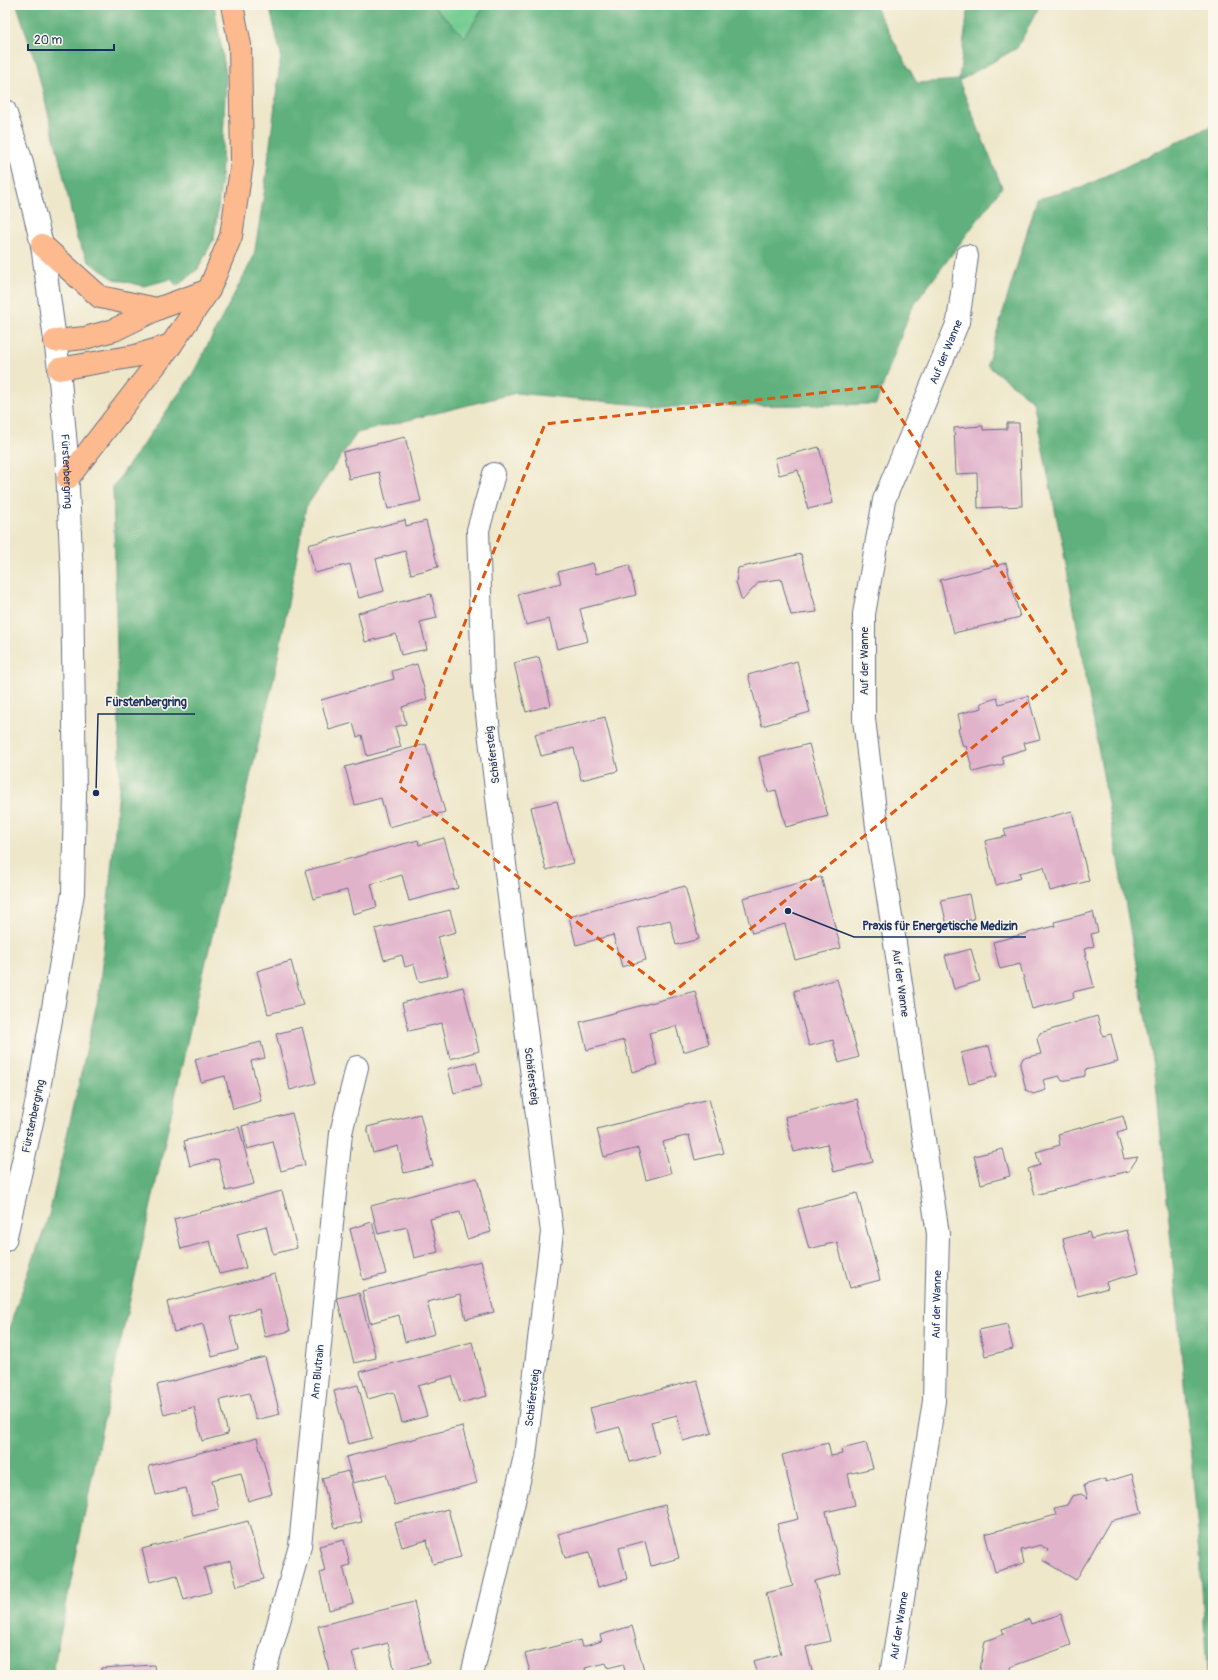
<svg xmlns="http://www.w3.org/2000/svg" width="1218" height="1680" font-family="Pangolin,sans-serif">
<rect width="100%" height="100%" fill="#fbf7ec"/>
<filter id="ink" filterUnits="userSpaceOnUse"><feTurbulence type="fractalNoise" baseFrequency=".025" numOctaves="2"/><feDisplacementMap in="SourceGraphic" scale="8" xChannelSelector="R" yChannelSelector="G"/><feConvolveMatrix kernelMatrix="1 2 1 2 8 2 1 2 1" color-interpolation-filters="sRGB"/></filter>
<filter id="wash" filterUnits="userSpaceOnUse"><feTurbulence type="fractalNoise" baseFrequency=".012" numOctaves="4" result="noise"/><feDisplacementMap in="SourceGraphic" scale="16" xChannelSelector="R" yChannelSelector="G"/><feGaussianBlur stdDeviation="0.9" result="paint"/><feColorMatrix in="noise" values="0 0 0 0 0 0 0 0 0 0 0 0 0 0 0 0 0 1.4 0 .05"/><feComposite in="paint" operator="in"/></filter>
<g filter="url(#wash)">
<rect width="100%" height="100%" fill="#eee7ca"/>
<path fill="#74cc92" stroke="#487e78" d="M 432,5 L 485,5 L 465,37 Z"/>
<g fill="#5fb07c" stroke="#3d706d">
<path d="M 17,5 L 214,5 L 226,74 L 221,185 L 214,238 L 198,269 L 177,286 L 171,279 L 144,286 L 114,279 L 89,262 L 77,239 L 63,174 L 36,64 Z"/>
<path d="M 269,5 L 432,5 L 465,37 L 485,5 L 874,5 L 917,83 L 959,80 L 967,15 L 971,5 L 1040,5 L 1017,48 L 959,81 L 1002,187 L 911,309 L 876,404 L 662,407 L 516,393 L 357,433 L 306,507 L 275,673 L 192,1020 L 106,1408 L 52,1675 L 5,1675 L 5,1339 L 49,1215 L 99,994 L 120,779 L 113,487 L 192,375 L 254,256 L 264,194 L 281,55 Z"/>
<path d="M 1213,125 L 1213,1675 L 1207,1675 L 1200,1553 L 1155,1072 L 1067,569 L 1033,401 L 987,365 L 1037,199 L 1081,188 Z"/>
</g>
<g id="blocks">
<g fill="#e1b3ca">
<path d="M 1007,423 L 1019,423 L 1022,506 L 978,508 L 977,473 L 956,474 L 954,428 L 983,426 L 983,430 L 1007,429 Z"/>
<path d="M 405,437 L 421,501 L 388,509 L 379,472 L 349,479 L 343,452 Z"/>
<path d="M 819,447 L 833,503 L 808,509 L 798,470 L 779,475 L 775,458 Z"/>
<path d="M 405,520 L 406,526 L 426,521 L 438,567 L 411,574 L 405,551 L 376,559 L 384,591 L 359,598 L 350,564 L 315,573 L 308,545 Z"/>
<path d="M 801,554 L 817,612 L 791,615 L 781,579 L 759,582 L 742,601 L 736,582 L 738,568 Z"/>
<path d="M 593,563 L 596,574 L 629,565 L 636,595 L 580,609 L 588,641 L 557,649 L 549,619 L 526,625 L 518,594 L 561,583 L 558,572 Z"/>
<path d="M 1006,563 L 1020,617 L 954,633 L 940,580 Z"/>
<path d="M 431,594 L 437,618 L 420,622 L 427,649 L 401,655 L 396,634 L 365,642 L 358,613 Z"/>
<path d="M 539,657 L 551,705 L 526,712 L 514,663 Z"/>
<path d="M 797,661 L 810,712 L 762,726 L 748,675 Z"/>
<path d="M 417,664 L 427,699 L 402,707 L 406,724 L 395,727 L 401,747 L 367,756 L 362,735 L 357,737 L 353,723 L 329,730 L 321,700 L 394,679 L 392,671 Z"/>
<path d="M 1028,696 L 1040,739 L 1024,743 L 1026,749 L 1002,756 L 1004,764 L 973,772 L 966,746 L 963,747 L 958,729 L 961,728 L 958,714 L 982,708 L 981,703 L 997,698 L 999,704 Z"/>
<path d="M 605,717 L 618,771 L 581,780 L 574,748 L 541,756 L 535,734 Z"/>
<path d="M 426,744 L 445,812 L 389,827 L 381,798 L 355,805 L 345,767 Z"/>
<path d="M 809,744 L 828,816 L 786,827 L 776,790 L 768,792 L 759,757 Z"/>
<path d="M 557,801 L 573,863 L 546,870 L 531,807 Z"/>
<path d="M 1072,811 L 1089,881 L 1050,891 L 1044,867 L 1019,873 L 1021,878 L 996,885 L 985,841 L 1006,836 L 1004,829 Z"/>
<path d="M 444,838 L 458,888 L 409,901 L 402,875 L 371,884 L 377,907 L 353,914 L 347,890 L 313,899 L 305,871 L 418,840 L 419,845 Z"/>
<path d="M 821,877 L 841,948 L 795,960 L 785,924 L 752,933 L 743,898 Z"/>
<path d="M 685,886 L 699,939 L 676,945 L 670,920 L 638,928 L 646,960 L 622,967 L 613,935 L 576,945 L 569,917 Z"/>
<path d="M 969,894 L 974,919 L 947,925 L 941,900 Z"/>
<path d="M 450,910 L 456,932 L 438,937 L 448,975 L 419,982 L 414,964 L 405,967 L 402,955 L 384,960 L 375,929 Z"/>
<path d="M 1093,912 L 1098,932 L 1091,934 L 1094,946 L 1084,949 L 1094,987 L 1073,992 L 1074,998 L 1032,1009 L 1020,964 L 1000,969 L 993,942 L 1055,926 L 1054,922 Z"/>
<path d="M 971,949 L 980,981 L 954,989 L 945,956 Z"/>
<path d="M 291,961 L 303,1005 L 268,1014 L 257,971 Z"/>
<path d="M 837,979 L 859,1057 L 839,1063 L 833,1040 L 809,1046 L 794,991 Z"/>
<path d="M 463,987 L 479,1051 L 450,1059 L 442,1023 L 409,1031 L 402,1003 Z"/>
<path d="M 695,991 L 709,1044 L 683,1052 L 676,1026 L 649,1033 L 657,1065 L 632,1072 L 624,1040 L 587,1050 L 580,1022 Z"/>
<path d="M 1097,1016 L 1103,1036 L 1111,1034 L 1118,1062 L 1085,1070 L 1085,1076 L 1062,1081 L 1059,1076 L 1043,1080 L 1046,1090 L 1033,1094 L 1026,1090 L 1020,1065 L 1023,1058 L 1041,1054 L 1037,1039 L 1040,1033 Z"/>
<path d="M 302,1027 L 316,1083 L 290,1090 L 276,1034 Z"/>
<path d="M 261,1042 L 265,1058 L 251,1061 L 261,1101 L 233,1109 L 225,1076 L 201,1082 L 195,1059 Z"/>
<path d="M 989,1046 L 997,1076 L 969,1084 L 961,1053 Z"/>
<path d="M 476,1062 L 482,1086 L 454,1093 L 448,1069 Z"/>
<path d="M 709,1099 L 724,1153 L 695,1160 L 689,1135 L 663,1142 L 671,1173 L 646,1180 L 638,1148 L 604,1157 L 597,1129 Z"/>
<path d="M 857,1099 L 873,1162 L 834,1172 L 827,1144 L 794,1152 L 785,1117 Z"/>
<path d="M 292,1113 L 305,1165 L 281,1171 L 273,1142 L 247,1149 L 242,1126 Z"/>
<path d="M 420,1114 L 433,1166 L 404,1173 L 398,1146 L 373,1153 L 367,1127 Z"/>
<path d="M 1123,1116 L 1127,1130 L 1117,1133 L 1124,1159 L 1138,1157 L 1129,1171 L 1035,1195 L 1028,1169 L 1040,1165 L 1036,1152 L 1060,1145 L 1058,1134 Z"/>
<path d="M 239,1127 L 254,1184 L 226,1191 L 218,1159 L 190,1166 L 184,1141 Z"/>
<path d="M 1003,1149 L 1010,1176 L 981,1184 L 974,1156 Z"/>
<path d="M 477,1178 L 491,1232 L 467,1239 L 460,1212 L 430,1219 L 438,1252 L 414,1258 L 407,1227 L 378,1234 L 371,1206 Z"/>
<path d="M 282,1191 L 297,1248 L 273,1254 L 266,1226 L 237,1234 L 246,1268 L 219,1274 L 210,1241 L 181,1249 L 174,1219 Z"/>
<path d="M 857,1193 L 880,1280 L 850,1288 L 837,1242 L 809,1249 L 798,1209 Z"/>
<path d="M 372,1222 L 386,1274 L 363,1280 L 350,1229 Z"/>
<path d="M 1127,1230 L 1139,1273 L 1106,1282 L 1108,1288 L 1078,1296 L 1063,1239 L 1089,1232 L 1091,1239 Z"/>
<path d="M 481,1261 L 494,1312 L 466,1319 L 460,1294 L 427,1302 L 435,1334 L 405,1342 L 399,1315 L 370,1323 L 362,1291 Z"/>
<path d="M 275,1274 L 290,1331 L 265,1337 L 259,1309 L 230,1317 L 238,1350 L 212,1357 L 203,1324 L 174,1332 L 167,1302 Z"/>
<path d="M 359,1293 L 376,1358 L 354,1363 L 337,1298 Z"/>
<path d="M 1007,1324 L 1013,1349 L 985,1356 L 979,1330 Z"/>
<path d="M 472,1342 L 487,1396 L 460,1403 L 452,1376 L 418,1386 L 427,1416 L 402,1423 L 394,1392 L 368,1399 L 360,1372 Z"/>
<path d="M 265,1357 L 280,1414 L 256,1420 L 249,1393 L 220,1400 L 228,1434 L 202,1441 L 194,1407 L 164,1415 L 157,1385 Z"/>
<path d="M 697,1380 L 712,1433 L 683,1441 L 677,1415 L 651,1422 L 659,1454 L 630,1462 L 620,1427 L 597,1433 L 590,1408 Z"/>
<path d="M 358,1385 L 372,1438 L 348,1444 L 334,1391 Z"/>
<path d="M 462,1426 L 477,1483 L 395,1505 L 386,1474 L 353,1483 L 346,1457 Z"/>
<path d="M 257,1438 L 272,1494 L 248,1501 L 241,1473 L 212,1480 L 219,1509 L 193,1515 L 186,1488 L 156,1495 L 149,1466 Z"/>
<path d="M 828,1443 L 831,1456 L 842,1454 L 841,1449 L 866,1443 L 873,1468 L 848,1474 L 855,1505 L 826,1512 L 841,1574 L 815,1581 L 830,1641 L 806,1647 L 813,1675 L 757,1675 L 753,1661 L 781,1654 L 766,1593 L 793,1586 L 777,1524 L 798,1519 L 782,1455 Z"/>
<path d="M 348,1471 L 362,1522 L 335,1528 L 322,1478 Z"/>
<path d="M 1132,1474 L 1142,1513 L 1110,1521 L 1076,1580 L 1042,1560 L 1048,1550 L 1041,1545 L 1021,1550 L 1024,1563 L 995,1572 L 985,1534 L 1056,1515 L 1054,1508 L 1067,1505 L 1072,1496 L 1081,1494 L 1088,1498 L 1084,1485 L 1105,1479 L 1106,1482 Z"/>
<path d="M 665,1505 L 679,1558 L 651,1566 L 645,1541 L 619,1548 L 627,1579 L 598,1587 L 589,1552 L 565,1558 L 558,1534 Z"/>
<path d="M 448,1509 L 461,1557 L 433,1564 L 427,1540 L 402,1547 L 395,1523 Z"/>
<path d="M 248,1521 L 264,1579 L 237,1586 L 230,1561 L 204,1568 L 211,1592 L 184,1600 L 177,1575 L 150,1582 L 142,1549 Z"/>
<path d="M 344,1540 L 350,1565 L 343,1567 L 353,1603 L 329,1610 L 320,1573 L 325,1571 L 319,1546 Z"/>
<path d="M 414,1602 L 429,1663 L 395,1672 L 388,1643 L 352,1652 L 358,1675 L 330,1675 L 318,1626 Z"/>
<path d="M 1061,1614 L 1071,1645 L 1010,1667 L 1012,1675 L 979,1675 L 985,1641 L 1004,1634 L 1002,1629 L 1029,1619 L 1031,1624 Z"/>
<path d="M 632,1626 L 644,1670 L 626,1674 L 623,1664 L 608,1668 L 606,1663 L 585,1668 L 587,1675 L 556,1675 L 555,1673 L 547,1675 L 531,1675 L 525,1654 L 580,1640 L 582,1647 L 602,1641 L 600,1635 Z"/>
<path d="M 154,1665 L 155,1675 L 101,1675 L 101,1668 Z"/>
</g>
</g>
</g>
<g filter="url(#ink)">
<use href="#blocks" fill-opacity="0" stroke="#656f84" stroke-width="1"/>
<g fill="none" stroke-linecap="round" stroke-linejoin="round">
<g stroke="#656f84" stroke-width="24">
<g id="minor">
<path id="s1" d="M 5,111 L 21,159 L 42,245 L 59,369 L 66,446 L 72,576 L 75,795 L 73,893 L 37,1100 L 5,1240"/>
<path id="s2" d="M 264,1675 L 300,1546 L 341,1133 L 357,1067"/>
<path id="s3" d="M 472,1675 L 525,1456 L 552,1232 L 508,889 L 483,681 L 478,530 L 494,474"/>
<path id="s4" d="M 891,1675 L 934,1401 L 938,1234 L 892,923 L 877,827 L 864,719 L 864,614 L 884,500 L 958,322 L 967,256"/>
</g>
</g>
<g stroke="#656f84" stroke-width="24">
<g id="major">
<path d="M 42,245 L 100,297 L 157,309"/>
<path d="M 55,341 L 85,338 L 114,330 L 157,309 L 209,290"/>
<path d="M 59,369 L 135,356 L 171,345"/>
<path d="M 68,478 L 171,345 L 209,290 L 231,236 L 242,163 L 240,45 L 232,5"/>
</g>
</g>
<use href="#minor" stroke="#fff" stroke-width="22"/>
<use href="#major" stroke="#fcba8e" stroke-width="22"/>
</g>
</g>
<path fill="none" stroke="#de5710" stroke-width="3" stroke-dasharray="8 5" stroke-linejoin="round" d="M 880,386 L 1066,671 L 671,994 L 399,786 L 545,424 Z"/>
<g text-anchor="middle" stroke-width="3" stroke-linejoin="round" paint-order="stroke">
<g font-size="11" fill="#1b2f5e" stroke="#fbf7ec">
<text dy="4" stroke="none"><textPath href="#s4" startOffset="1346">Auf der Wanne</textPath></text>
<text dy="4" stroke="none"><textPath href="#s1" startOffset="367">Fürstenbergring</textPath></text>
<text transform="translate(864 661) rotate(-90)" y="4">Auf der Wanne</text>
<text transform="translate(492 755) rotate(-97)" y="4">Schäfersteig</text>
<text transform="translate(901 983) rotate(82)" y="4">Auf der Wanne</text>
<text transform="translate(532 1076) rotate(83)" y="4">Schäfersteig</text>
<text transform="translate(33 1116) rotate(-78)" y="4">Fürstenbergring</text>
<text dy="4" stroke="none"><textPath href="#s4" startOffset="374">Auf der Wanne</textPath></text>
<text dy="4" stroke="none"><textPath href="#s2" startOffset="309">Am Blutrain</textPath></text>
<text dy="4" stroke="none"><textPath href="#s3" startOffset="284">Schäfersteig</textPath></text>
<text dy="4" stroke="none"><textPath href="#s4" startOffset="50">Auf der Wanne</textPath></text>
</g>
</g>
<path fill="none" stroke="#1b2f5e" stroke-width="1.5" d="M96 793L98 714H195M788 911L854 937H1026"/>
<g fill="#1b2f5e" stroke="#fbf7ec" stroke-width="1.5">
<circle cx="96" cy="793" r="4"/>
<circle cx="788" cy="911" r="4"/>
</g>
<g font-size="12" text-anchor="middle" font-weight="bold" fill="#1b2f5e" stroke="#fbf7ec" stroke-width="3" stroke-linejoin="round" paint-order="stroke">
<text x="146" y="706">Fürstenbergring</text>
<text x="940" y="930">Praxis für Energetische Medizin</text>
</g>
<rect width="1218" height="1680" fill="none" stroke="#fbf7ec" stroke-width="20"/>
<path d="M28 44v6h86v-6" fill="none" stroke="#1b2f5e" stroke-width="2"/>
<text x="34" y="44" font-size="12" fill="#1b2f5e" stroke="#fbf7ec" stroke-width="3" paint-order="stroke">20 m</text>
</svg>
